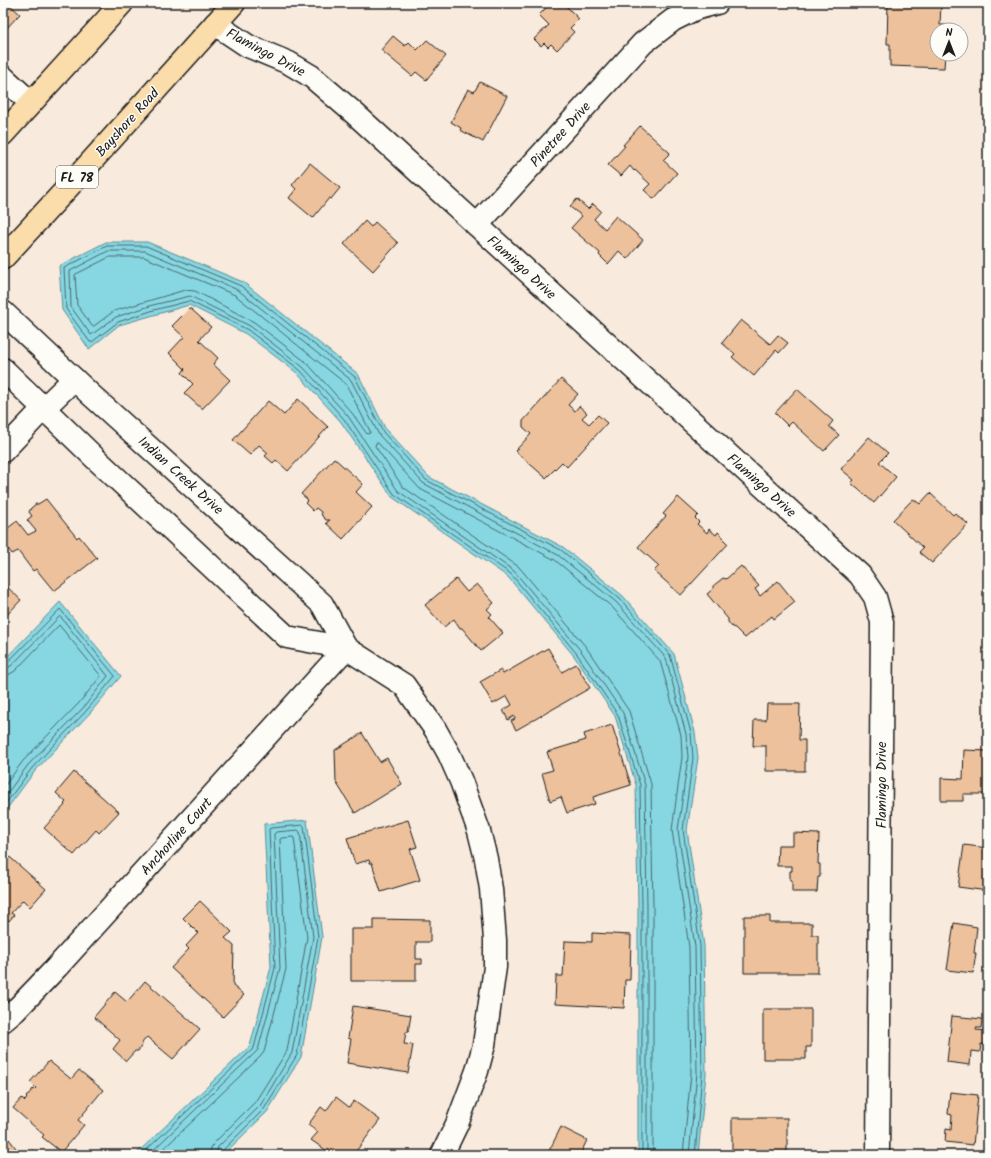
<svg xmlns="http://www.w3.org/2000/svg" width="991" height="1158" font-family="Kalam,sans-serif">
<rect width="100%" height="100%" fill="#f8eadc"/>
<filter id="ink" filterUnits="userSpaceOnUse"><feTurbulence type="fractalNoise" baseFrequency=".025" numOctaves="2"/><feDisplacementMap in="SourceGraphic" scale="8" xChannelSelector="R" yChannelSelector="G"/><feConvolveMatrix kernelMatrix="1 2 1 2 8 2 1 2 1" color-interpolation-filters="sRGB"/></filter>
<g filter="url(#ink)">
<g fill="#87d7e2" stroke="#5c8c93">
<path d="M 106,242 L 147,242 L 243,282 L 358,374 L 386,430 L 429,477 L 563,547 L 623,596 L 674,654 L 695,732 L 698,758 L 687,830 L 704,946 L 706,1074 L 698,1155 L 638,1155 L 638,908 L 636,785 L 615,716 L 574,656 L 508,577 L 392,497 L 341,422 L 297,373 L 246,334 L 189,305 L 119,325 L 89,349 L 62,310 L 59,266 Z"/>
<path d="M 60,602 L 121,676 L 90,713 L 35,771 L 3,814 L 3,661 Z"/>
<path d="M 307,820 L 322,937 L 301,1057 L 267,1112 L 223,1155 L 135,1155 L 250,1046 L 271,967 L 264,824 Z"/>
</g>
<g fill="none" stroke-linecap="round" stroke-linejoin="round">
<g stroke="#47676b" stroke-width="1">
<path d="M 110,257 L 144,257 L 235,295 L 346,384 L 370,431 L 370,433 L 367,434 L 352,413 L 306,362 L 254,322 L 195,291 L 185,290 L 114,311 L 94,326 L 92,326 L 77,305 L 75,275 Z"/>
<path d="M 3,664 L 7,663 L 60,609 L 115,676 L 87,710 L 32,768 L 3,807"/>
<path d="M 3,669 L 11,666 L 60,616 L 108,676 L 84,707 L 28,765 L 3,799"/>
<path d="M 3,675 L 10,674 L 15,671 L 59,625 L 101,676 L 79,703 L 23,761 L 3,788"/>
<path d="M 141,1155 L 254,1048 L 275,968 L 269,829 L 271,828 L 303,825 L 304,826 L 318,937 L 297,1055 L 264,1109 L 222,1151 L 221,1155"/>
<path d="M 148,1155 L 258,1050 L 280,968 L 274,834 L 276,832 L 298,830 L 300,832 L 313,937 L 292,1053 L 260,1106 L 218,1147 L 216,1155"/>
<path d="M 157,1155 L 260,1057 L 264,1052 L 286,969 L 280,839 L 282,838 L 293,837 L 294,838 L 307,937 L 287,1051 L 255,1102 L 214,1143 L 211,1148 L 210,1155"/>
<path d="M 642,1155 L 642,907 L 640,785 L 618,715 L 577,654 L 511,574 L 394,494 L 344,419 L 300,370 L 248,330 L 189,301 L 154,310 L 118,322 L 92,342 L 90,342 L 66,309 L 64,268 L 107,246 L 146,246 L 241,286 L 355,377 L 383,432 L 426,480 L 561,550 L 620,599 L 670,655 L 691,733 L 693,758 L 683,830 L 700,946 L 702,1074 L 695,1155"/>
<path d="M 647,1155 L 647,907 L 645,785 L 623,713 L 581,651 L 514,571 L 398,491 L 348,416 L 303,367 L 250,326 L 190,296 L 153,305 L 116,317 L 91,335 L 71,307 L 70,271 L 108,251 L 145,251 L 238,290 L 351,380 L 379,435 L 423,483 L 558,555 L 616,602 L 666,658 L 686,734 L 688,757 L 678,830 L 695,947 L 697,1073 L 689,1155"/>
<path d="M 653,1155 L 653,907 L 651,784 L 629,711 L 586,647 L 519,567 L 403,487 L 375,446 L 376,443 L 378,443 L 420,489 L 555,560 L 612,607 L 660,661 L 681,735 L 682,757 L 672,830 L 689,947 L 691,1073 L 683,1155"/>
</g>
</g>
<g fill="#edc19c" stroke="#1c1c1c">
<path d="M 3,3 L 8,3 L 20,14 L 3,32 Z"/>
<path d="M 551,3 L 563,3 L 579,19 L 570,28 L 574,32 L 557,50 L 551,44 L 548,47 L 544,43 L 541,46 L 534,39 L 549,25 L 539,15 Z"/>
<path d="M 888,3 L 941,3 L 940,25 L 946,25 L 946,30 L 937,30 L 937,54 L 945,54 L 944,68 L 890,66 L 890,44 L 887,44 Z"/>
<path d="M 393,36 L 405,46 L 409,42 L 417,50 L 427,40 L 446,56 L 426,80 L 416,72 L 412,76 L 381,50 Z"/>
<path d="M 480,82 L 507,96 L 483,142 L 460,130 L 461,128 L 451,122 L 468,89 L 474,92 Z"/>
<path d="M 640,126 L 670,153 L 663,160 L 677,173 L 654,199 L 644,190 L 650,184 L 635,170 L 634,171 L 630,166 L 621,176 L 608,165 L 625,146 L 623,145 Z"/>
<path d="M 310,163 L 340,188 L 331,199 L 329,198 L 313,218 L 289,198 L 296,189 L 292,185 Z"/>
<path d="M 577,199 L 588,209 L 593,204 L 601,211 L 594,219 L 605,229 L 616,216 L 643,240 L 627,259 L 619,251 L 608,264 L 599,255 L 600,253 L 571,228 L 582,216 L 570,207 Z"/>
<path d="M 365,221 L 371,227 L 375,222 L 398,243 L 373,271 L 344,244 Z"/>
<path d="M 189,309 L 191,309 L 211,327 L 199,340 L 218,358 L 213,364 L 230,380 L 202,409 L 184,393 L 193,384 L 182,373 L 185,369 L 169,353 L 184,337 L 172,326 Z"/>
<path d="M 741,320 L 770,344 L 778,335 L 788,343 L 779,353 L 776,350 L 754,376 L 732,357 L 735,354 L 722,343 Z"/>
<path d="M 561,379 L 578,394 L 568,405 L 575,411 L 579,406 L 587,413 L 582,418 L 589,424 L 598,415 L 607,423 L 567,467 L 562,462 L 546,478 L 515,451 L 531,434 L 523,427 L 523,421 Z"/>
<path d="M 797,389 L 833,421 L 829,426 L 839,435 L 824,451 L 792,422 L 788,426 L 775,413 Z"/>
<path d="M 298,399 L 328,427 L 288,471 L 276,460 L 273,463 L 265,456 L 268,453 L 259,445 L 250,455 L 233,440 L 268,401 L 284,415 Z"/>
<path d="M 869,437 L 888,453 L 879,462 L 896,477 L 874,503 L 851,483 L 854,480 L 841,469 Z"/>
<path d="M 334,458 L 363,484 L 356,492 L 372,507 L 343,539 L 326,523 L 330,520 L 326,520 L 322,516 L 321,512 L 316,508 L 313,511 L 305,503 L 308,500 L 301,494 Z"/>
<path d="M 930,493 L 953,515 L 955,513 L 968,524 L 932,563 L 919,552 L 923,548 L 893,520 L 913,499 L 920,504 Z"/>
<path d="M 678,497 L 698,515 L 695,518 L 699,522 L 697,524 L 707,533 L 709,529 L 716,535 L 718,532 L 724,538 L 723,539 L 728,544 L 681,595 L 654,571 L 659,566 L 638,547 L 666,516 L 663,514 Z"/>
<path d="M 46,499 L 77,538 L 79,536 L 97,558 L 54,591 L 36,569 L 33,571 L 18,551 L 12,554 L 3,542 L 3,532 L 17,521 L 28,535 L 36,531 L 27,520 L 32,516 L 29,512 L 31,508 L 36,504 L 38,504 Z"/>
<path d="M 741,566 L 759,586 L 755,589 L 760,596 L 778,581 L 795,602 L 774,619 L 772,616 L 745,638 L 735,628 L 732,627 L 728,622 L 728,619 L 707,594 L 713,589 L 713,586 L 723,578 L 726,579 Z"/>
<path d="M 456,579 L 467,592 L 477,584 L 494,603 L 487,609 L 492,614 L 489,617 L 503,633 L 481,651 L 462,628 L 460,628 L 454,619 L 444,627 L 425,605 Z"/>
<path d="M 3,583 L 21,600 L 3,619 Z"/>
<path d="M 548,648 L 562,672 L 576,664 L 590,688 L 516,730 L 511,721 L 515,719 L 514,716 L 508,720 L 503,710 L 512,705 L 507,696 L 493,704 L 480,682 L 501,670 L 503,674 Z"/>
<path d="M 767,704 L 800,704 L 799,740 L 805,740 L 805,771 L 766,771 L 766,746 L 753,746 L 754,720 L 766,720 Z"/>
<path d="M 612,725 L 631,785 L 593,797 L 595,804 L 567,813 L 561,797 L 550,801 L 542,773 L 553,770 L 547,752 L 586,740 L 584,734 Z"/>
<path d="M 362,733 L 380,762 L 387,758 L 402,784 L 355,813 L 336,782 L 335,750 Z"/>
<path d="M 964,750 L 988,751 L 988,794 L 963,794 L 963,801 L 941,801 L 941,778 L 963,779 Z"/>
<path d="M 74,772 L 119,812 L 99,833 L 96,830 L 74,855 L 44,828 L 65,805 L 64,804 L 66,802 L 56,793 Z"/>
<path d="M 408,820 L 417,847 L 410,849 L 420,880 L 381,892 L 372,863 L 370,863 L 369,860 L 355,864 L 347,838 Z"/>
<path d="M 793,833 L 819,834 L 818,864 L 820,864 L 820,877 L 818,877 L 817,892 L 792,892 L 792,880 L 790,880 L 790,871 L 792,871 L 792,866 L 777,866 L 778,845 L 793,845 Z"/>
<path d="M 964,845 L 988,848 L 988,891 L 958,887 Z"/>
<path d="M 4,852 L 46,889 L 30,907 L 23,900 L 11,913 L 14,915 L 9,921 L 6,918 L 3,922 L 3,854 Z"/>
<path d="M 200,901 L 232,932 L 225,938 L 234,946 L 233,986 L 244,995 L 223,1017 L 171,968 L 189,949 L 186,946 L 198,933 L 183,918 Z"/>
<path d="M 744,916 L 770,916 L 770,923 L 812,923 L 812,935 L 818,935 L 818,973 L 744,973 Z"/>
<path d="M 374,919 L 430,920 L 430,942 L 416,942 L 416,959 L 422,959 L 422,964 L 416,964 L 416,981 L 351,981 L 351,929 L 374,929 Z"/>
<path d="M 954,923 L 977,927 L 974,953 L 976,953 L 973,973 L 947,970 Z"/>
<path d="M 592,933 L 631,935 L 630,980 L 625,980 L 624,1008 L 555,1004 L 556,976 L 563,976 L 565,941 L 592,942 Z"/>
<path d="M 145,981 L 200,1029 L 173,1059 L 147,1037 L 142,1043 L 142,1045 L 138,1051 L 135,1051 L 126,1061 L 113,1049 L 120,1040 L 94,1017 L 115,992 L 127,1002 Z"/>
<path d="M 353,1006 L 411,1015 L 408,1032 L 406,1032 L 404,1044 L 413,1045 L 408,1073 L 347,1063 L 351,1039 L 348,1038 Z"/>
<path d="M 763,1009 L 811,1009 L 811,1047 L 806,1047 L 806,1059 L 763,1059 Z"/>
<path d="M 952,1016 L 982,1019 L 981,1028 L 976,1028 L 976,1030 L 986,1031 L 985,1045 L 981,1044 L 980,1052 L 971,1051 L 970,1065 L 947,1062 Z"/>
<path d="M 49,1061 L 71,1079 L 79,1070 L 103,1090 L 78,1120 L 84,1125 L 61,1152 L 42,1137 L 44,1135 L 13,1108 L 22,1098 L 25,1101 L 27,1098 L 26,1097 L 33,1089 L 34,1090 L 36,1088 L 30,1082 Z"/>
<path d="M 950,1092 L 978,1095 L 973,1145 L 945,1142 L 946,1129 L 951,1130 L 952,1115 L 948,1114 Z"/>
<path d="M 336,1097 L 349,1107 L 354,1101 L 380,1120 L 353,1155 L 333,1155 L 311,1140 L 318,1132 L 308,1125 L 321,1107 L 326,1111 Z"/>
<rect x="732" y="1118" width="55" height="37"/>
<path d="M 561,1127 L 587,1140 L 580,1155 L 547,1155 Z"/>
<path d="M 9,1139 L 21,1155 L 3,1155 L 3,1143 Z"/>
<path d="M 33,1150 L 38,1155 L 26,1155 Z"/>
</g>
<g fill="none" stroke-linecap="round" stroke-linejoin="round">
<g stroke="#1c1c1c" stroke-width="25">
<g id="street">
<path d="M 215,24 L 248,46 L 289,63 L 311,76 L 354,113 L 860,575 L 875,597 L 882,622 L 878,1155"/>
<path d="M 3,77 L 31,103"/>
<path d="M 477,225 L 643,43 L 673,20 L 695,9 L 717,3"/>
<path d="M 3,312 L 90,394 L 322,604 L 346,648"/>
<path d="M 3,369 L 96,459 L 287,637 L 346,648 L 404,685 L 435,729 L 449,754 L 461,781 L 479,831 L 486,859 L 491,889 L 495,940 L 495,967 L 484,1045 L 477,1071 L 457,1124 L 442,1155"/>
<path d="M 3,451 L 43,409 L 74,379"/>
<path d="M 3,1021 L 15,1011 L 57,967 L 346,648"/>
</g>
</g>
<g stroke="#1c1c1c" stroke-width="25">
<g id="primary">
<path d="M 3,134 L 122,3"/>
<path d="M 3,258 L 72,183 L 234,3"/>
</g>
</g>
<use href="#street" stroke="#fdfcf7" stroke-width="22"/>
<use href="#primary" stroke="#fbddab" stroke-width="22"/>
</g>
</g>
<g text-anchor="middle" stroke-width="3" stroke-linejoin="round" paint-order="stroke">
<rect fill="#fdfcf7" stroke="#605f5e" stroke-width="1" x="56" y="166" width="42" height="22" rx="3"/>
<g font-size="13" font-weight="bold" fill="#1c1c1c">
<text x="77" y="182">FL 78</text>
</g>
<g font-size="14" fill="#1c1c1c" stroke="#fdfcf7">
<text transform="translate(266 52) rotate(28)" y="5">Flamingo Drive</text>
<text transform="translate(127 122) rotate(-48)" y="5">Bayshore Road</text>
<text transform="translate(560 134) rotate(-48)" y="5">Pinetree Drive</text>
<text transform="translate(522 267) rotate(42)" y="5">Flamingo Drive</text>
<text transform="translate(181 475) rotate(42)" y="5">Indian Creek Drive</text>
<text transform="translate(762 485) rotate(42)" y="5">Flamingo Drive</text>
<text transform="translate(881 785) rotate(-90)" y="5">Flamingo Drive</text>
<text transform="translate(176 836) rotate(-48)" y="5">Anchorline Court</text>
</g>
</g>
<rect width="991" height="1158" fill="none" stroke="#fdfcf7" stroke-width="16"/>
<rect x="8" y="8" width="975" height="1142" fill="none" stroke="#1c1c1c" stroke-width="1.5" filter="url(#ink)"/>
<g transform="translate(949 42)"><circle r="19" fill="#fdfcf7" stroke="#a3a29f"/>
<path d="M0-3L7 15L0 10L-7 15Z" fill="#1c1c1c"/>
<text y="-6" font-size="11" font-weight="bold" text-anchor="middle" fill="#1c1c1c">N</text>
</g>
</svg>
